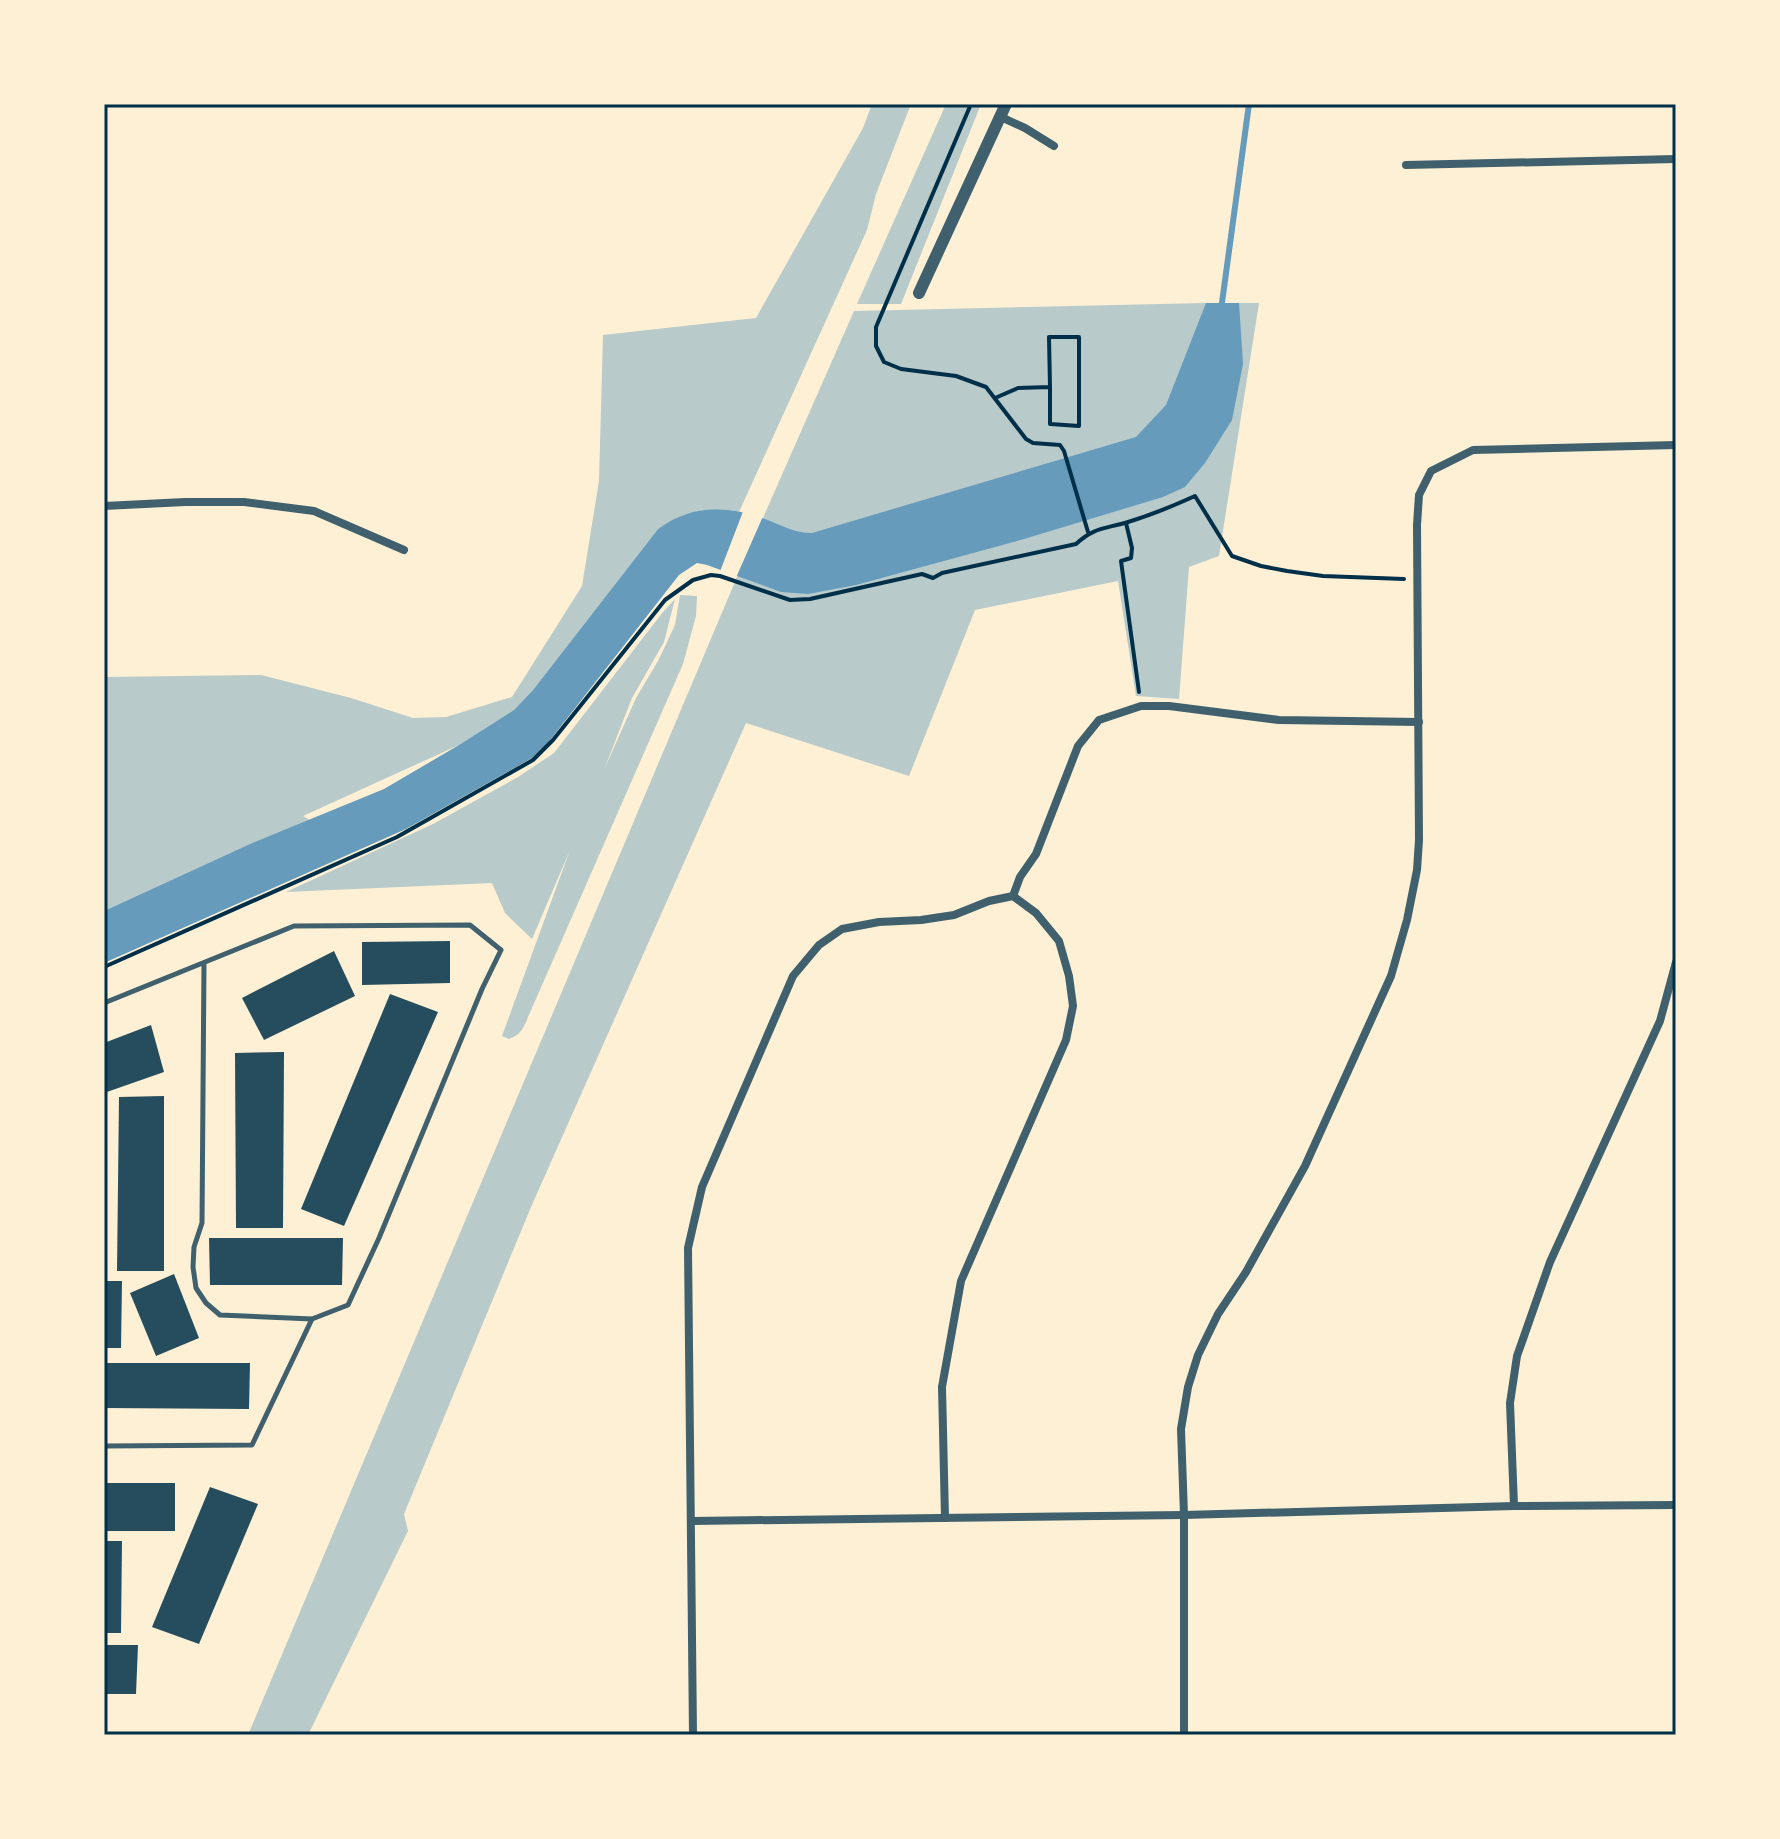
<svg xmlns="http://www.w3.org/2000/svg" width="1780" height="1839" font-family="'Source Sans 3',sans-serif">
<rect width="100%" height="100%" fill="#fdf0d5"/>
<g fill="#b9caca">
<path d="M 872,104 L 911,104 L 876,194 L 867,230 L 739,512 C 711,505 682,512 658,529 L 533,690 L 514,710 L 459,745 L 303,816 L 310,820 L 252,843 L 104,911 L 104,677 L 261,675 L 351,698 L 413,718 L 446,717 L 512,697 L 582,586 L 599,481 L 603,335 L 756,318 L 863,128 Z"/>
<path d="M 946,104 L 981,104 L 901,304 L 857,304 Z"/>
<path d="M 1206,303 L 1259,303 L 1219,556 L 1189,567 L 1179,699 L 1136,696 L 1118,581 L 975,610 L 909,776 L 746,723 L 531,1207 L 404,1514 L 408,1531 L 308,1735 L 248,1735 L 737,577 L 854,311 Z"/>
<path d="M 680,595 L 697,596 L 696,616 L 683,664 L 528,1017 C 524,1027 521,1035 509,1039 L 502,1036 L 570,850 L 532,939 L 505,913 L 492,883 L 286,892 L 433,824 L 518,777 L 554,753 L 663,612 L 675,599 L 664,642 L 632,698 L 604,770 L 636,698 L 658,661 L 675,625 Z"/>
</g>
<path fill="#669bbc" d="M 1206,303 L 1239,303 L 1243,364 L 1232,420 L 1205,463 L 1185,487 L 1163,497 L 1024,539 L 856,585 L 808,594 L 781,592 L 707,565 L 697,563 L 679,575 L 547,744 L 532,758 L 406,829 L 104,963 L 104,911 L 252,843 L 384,789 L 459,745 L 514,710 L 533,690 L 658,529 C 692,504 727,505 765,519 C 781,525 794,533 812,533 L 1136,437 L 1166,405 Z"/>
<path fill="#fdf0d5" d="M 744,509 L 764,514 L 735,580 L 719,574 Z"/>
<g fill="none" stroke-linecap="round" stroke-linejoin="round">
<path stroke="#669bbc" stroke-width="6" d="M 1221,310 L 1249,104"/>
</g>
<g fill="#264d5e">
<path d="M 450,941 L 450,983 L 362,985 L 362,942 Z"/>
<path d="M 334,951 L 355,996 L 264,1040 L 242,998 Z"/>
<path d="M 390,994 L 438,1012 L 344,1226 L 301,1209 Z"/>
<path d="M 151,1025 L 164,1072 L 104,1093 L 104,1043 Z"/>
<path d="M 284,1052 L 283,1228 L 236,1228 L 235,1053 Z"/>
<path d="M 164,1096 L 164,1271 L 117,1271 L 119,1097 Z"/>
<path d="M 209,1238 L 343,1238 L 342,1285 L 210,1285 Z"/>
<path d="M 174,1274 L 199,1338 L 156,1356 L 130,1293 Z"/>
<path d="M 104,1281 L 122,1281 L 121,1348 L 104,1348 Z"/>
<path d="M 104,1363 L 250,1363 L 249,1409 L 104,1408 Z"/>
<rect x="104" y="1483" width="71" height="48"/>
<path d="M 210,1487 L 258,1504 L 199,1644 L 152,1627 Z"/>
<path d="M 104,1541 L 122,1541 L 121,1633 L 104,1633 Z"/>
<path d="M 104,1645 L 138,1645 L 136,1694 L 104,1694 Z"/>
</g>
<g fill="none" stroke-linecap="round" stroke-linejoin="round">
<g stroke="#003049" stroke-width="4">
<path d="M 971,104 L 876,327 L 876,346 L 884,362 L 901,369 L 956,376 L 986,387 L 1026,439 L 1033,443 L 1060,445 L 1064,451 L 1088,532"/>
<path d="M 995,398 L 1018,388 L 1050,387 L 1049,337 L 1079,337 L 1079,426 L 1050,424 L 1050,387"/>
<path d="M 1126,523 L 1132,548 L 1131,558 L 1121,561 L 1139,692"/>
<path d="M 104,967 L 397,837 L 533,760 L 553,740 L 665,600 L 693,580 L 711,575 L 720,576 L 790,600 L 810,599 L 922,574 L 933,578 L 942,573 L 1076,544 C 1094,527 1105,529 1128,522 C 1151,515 1173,506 1195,496 L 1232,556 L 1261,566 L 1287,571 L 1323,576 L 1404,579"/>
</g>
<g stroke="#3f606c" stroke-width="5">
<path d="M 104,1003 L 294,926 L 470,925 L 501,950 L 482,989 L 379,1238 L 348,1305 L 312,1319 L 220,1315 L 206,1303 L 196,1288 L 193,1267 L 194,1247 L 202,1223 L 204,963"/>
<path d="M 104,1446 L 252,1445 L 312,1319"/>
</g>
<g stroke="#3f606c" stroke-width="8">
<path d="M 1001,117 L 1025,128 L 1054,146"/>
<path d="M 1406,165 L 1676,159"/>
<path d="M 104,506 L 185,502 L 244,502 L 314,511 L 404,550"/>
<path d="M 1013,896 L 1020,877 L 1036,854 L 1078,746 L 1099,720 L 1141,706 L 1169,706 L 1279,720 L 1419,722"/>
<path d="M 1514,1506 L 1510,1403 L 1517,1356 L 1550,1262 L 1660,1021 L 1676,962"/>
<path d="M 945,1518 L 942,1387 L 961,1281 L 1066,1040 L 1073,1006 L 1069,976 L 1059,941 L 1036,913 L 1013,896"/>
<path d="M 692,1521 L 1184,1515 L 1514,1506 L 1676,1505"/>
<path d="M 693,1735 L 688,1248 L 702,1187 L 793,976 L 819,945 L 842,929 L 879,922 L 921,920 L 954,915 L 989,901 L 1013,896"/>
<path d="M 1184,1735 L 1184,1515 L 1181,1429 L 1188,1387 L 1198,1355 L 1218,1314 L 1246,1272 L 1305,1166 L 1391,976 L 1407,920 L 1417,870 L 1419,840 L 1417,525 L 1419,495 L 1431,471 L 1473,450 L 1676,445"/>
</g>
<path stroke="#3f606c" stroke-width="12" d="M 919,293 L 1006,104"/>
</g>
<rect width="1780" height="1839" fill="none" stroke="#fdf0d5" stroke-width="212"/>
<rect x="106" y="106" width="1568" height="1627" fill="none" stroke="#003049" stroke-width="3"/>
</svg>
